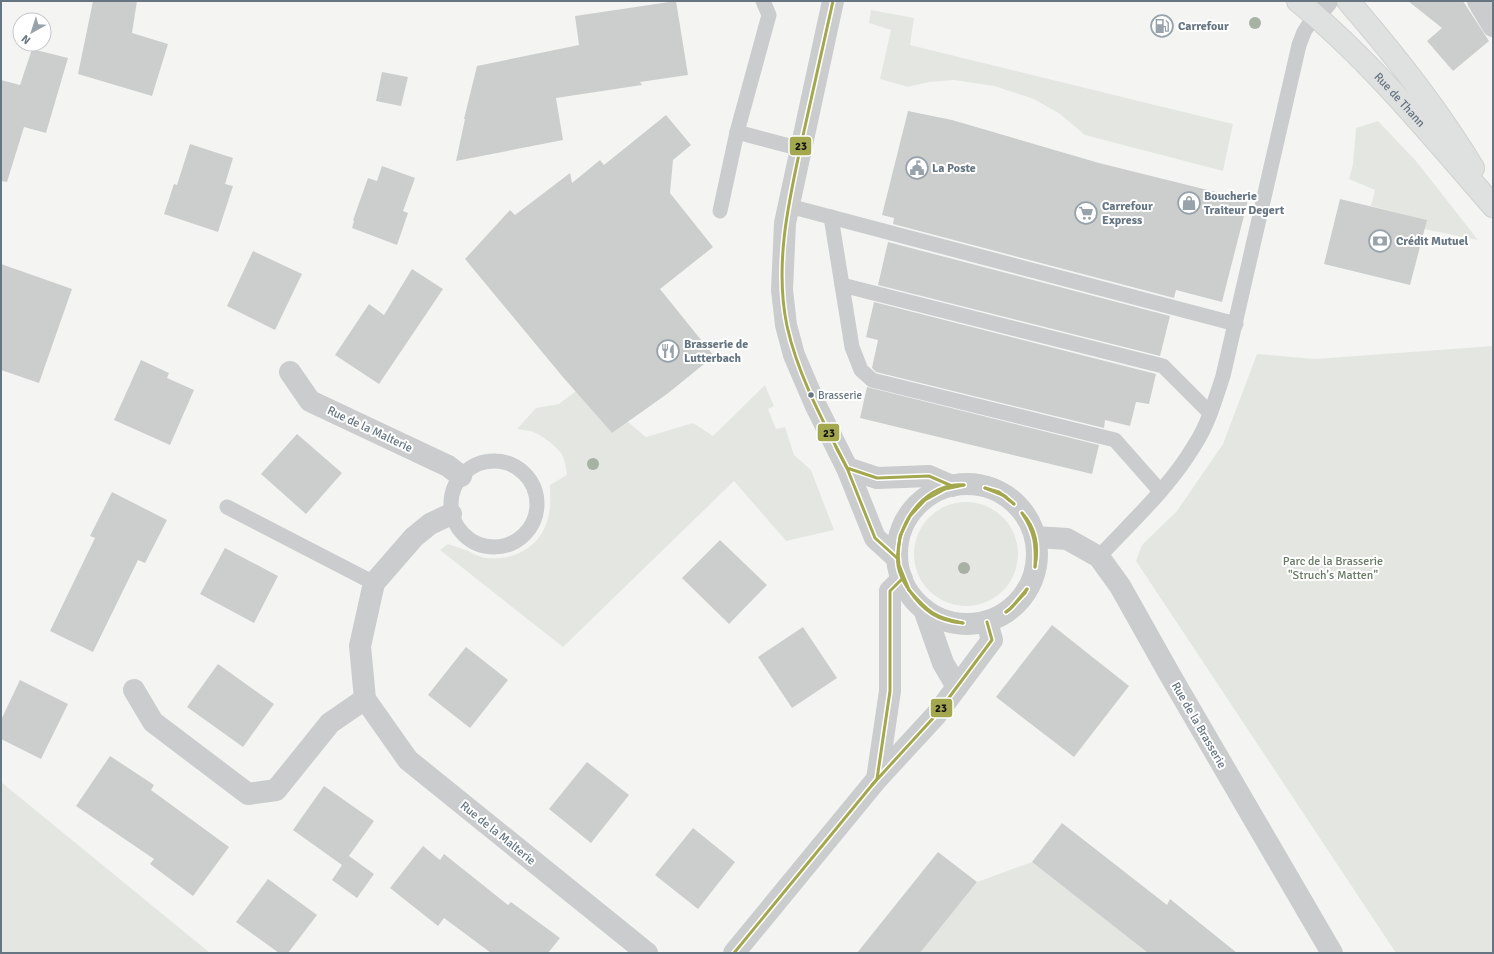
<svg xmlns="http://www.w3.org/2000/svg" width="1494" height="954" font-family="Signika,sans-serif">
<rect width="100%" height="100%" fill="#f4f5f3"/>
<g fill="#e4e7e1">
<path d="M 871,10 L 914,18 L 910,45 L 1233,124 L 1223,171 L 1085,135 L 1060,114 L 1034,99 L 994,86 L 954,80 L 929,82 L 908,87 L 880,79 L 891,30 L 869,23 Z"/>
<path d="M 1378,121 L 1416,161 L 1478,240 L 1424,229 L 1426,220 L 1371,206 L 1375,190 L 1349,179 L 1353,164 L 1356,128 Z"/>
<path d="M 1493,346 L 1493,953 L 1396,953 L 1136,561 L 1142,545 L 1177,511 L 1223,444 L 1257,354 L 1315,359 Z"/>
<path d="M 765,385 L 774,406 L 768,409 L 776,429 L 785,427 L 794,455 L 811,470 L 834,530 L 786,541 L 734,481 L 563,647 L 440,550 L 448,544 C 453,546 458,547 463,549 C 470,551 478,557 486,558 C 516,561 544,545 549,513 C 551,504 550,494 550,485 L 567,475 C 566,468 565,459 561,453 C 556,446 539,433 530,431 C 526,430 521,430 517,429 L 536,408 L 559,404 L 576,391 L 612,433 L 628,422 L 646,437 L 693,423 L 713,436 Z"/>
<circle cx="966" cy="554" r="52"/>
<path d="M 1,782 L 210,953 L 1,953 Z"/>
<path d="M 1032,862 L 1148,953 L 920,953 L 977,882 Z"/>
</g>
<g fill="#cccece">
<path d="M 93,1 L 137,1 L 132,33 L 168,44 L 152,96 L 78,74 Z"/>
<path d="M 676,1 L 688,75 L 640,82 L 642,85 L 556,98 L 563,140 L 456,161 L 465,119 L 464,119 L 477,66 L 579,45 L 575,16 Z"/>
<path d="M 1408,1 L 1463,1 L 1489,41 L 1453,71 L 1427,41 L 1442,28 Z"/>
<path d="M 32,49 L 68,58 L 46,133 L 24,127 L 7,182 L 1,181 L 1,80 L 20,85 Z"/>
<path d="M 382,72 L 408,77 L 401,106 L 376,101 Z"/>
<path d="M 908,111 L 952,120 L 1099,163 L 1248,200 L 1222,302 L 1176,290 L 1174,298 L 893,224 L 894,218 L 882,215 Z"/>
<path d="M 666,115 L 691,145 L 673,160 L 670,193 L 713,247 L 660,289 L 714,356 L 667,394 L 612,433 L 562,376 L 465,259 L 510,210 L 515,215 L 570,173 L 572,183 L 600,160 L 604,165 Z"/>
<path d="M 190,144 L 233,158 L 225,184 L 233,186 L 218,232 L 164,214 L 174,184 L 177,185 Z"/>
<path d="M 382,166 L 415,178 L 403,211 L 408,213 L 397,245 L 352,228 L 354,221 L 353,220 L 368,178 L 377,181 Z"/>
<path d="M 1340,199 L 1427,220 L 1410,285 L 1324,264 Z"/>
<path d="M 888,242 L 1170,316 L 1160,356 L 878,285 Z"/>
<path d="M 253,251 L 302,274 L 275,330 L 227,306 Z"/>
<path d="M 1,264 L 72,289 L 39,383 L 1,370 Z"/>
<path d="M 412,269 L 443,289 L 379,384 L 335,355 L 369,304 L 384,315 Z"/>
<path d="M 874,302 L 1156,374 L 1149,404 L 1136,402 L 1130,426 L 1105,420 L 1104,428 L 876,372 L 872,368 L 878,340 L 866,337 Z"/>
<path d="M 141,360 L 169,373 L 167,378 L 194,390 L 170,445 L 114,420 Z"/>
<path d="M 867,387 L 1099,445 L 1092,474 L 860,418 Z"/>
<path d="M 297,434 L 342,473 L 306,514 L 261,474 Z"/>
<path d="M 112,492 L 167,520 L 145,563 L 138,560 L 93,652 L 50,631 L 95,538 L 90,536 Z"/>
<path d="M 720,540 L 767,585 L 729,624 L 682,578 Z"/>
<path d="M 225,548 L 278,576 L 254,623 L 200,594 Z"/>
<path d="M 1052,625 L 1129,686 L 1074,757 L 996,697 Z"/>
<path d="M 803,627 L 837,678 L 792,708 L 758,657 Z"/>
<path d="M 466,647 L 508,680 L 470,728 L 428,695 Z"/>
<path d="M 218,664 L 274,704 L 243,747 L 187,707 Z"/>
<path d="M 20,680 L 68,704 L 41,759 L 1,739 L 1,720 Z"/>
<path d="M 110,756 L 154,785 L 151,790 L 229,847 L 193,896 L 150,864 L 154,859 L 76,806 Z"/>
<path d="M 587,762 L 629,795 L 591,843 L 549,809 Z"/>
<path d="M 324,786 L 374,821 L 346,860 L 349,856 L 374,874 L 357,898 L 332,880 L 342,865 L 293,830 Z"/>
<path d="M 1062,823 L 1167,905 L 1170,899 L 1237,953 L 1148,953 L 1032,862 Z"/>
<path d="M 693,828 L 735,862 L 698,909 L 655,875 Z"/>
<path d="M 423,846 L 440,860 L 444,854 L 508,905 L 511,902 L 560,938 L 548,953 L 491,953 L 444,918 L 438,926 L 390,888 Z"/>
<path d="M 938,852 L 977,882 L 920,953 L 857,953 Z"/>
<path d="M 268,879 L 317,915 L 288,953 L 279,953 L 236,922 Z"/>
</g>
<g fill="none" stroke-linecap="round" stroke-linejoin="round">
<g stroke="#d0d1d1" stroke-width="24">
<g id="secondary">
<path id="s1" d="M 1298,1 C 1371,61 1431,135 1493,206"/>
<path d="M 1348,1 C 1394,54 1437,108 1473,168"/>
</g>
</g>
<g stroke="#cacccd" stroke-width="15">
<path d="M 737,132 L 801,149"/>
<path d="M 789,206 L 1236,324"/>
<path d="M 720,211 L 737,132 L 769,15 L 763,1"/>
<path d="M 831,217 L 852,347 L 861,370 L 872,380 L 1115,440 L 1160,491"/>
<path d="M 842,285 L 1163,366 L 1210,413"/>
<circle cx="494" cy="504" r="43"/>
<path d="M 227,507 L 374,583"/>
<path d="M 1099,557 C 1132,521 1169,488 1194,446 C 1208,425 1215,400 1223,376 L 1299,45 L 1304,32 L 1315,15"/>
</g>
<g stroke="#cacccd" stroke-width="22">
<path d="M 833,1 L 785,223 L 782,290 L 786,325 L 794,355 L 815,404 L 847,468 L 875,538 L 897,558"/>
<path d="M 1478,1 L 1493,26"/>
<path d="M 1315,15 L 1327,1"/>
<path d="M 290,372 L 310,401 L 448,466 L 461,476"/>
<path d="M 847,468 L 877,478 L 929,476 L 952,486"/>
<circle cx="967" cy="554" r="70"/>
<path d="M 451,514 L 430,524 L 414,537 L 374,583 L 360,646 L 365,699 L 408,760 L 647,953"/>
<path d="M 1036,537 L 1067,539 L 1099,557 L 1120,586 L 1170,675 L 1332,953"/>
<path d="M 924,609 L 943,663 L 957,687"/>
<path d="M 134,690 L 153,722 L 248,794 L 276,790 L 330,723 L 365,699"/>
<path d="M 877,779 L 890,691 L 890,591 L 902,579"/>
<path d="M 734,953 L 877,779 L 936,715 L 992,640 L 987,622"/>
</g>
<use href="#secondary" stroke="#dfe0e0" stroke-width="22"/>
<g stroke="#fff" stroke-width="6">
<g id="bus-1">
<path d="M 833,1 C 823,47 812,94 802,140 C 789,200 774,264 787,326 C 798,376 824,423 847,468 L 877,478 L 929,476 L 952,486"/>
<path d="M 836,447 L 847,468 L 875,538 L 897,558"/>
<path d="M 985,488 L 999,492 L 1014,504"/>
<path d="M 985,488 L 1005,496 L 1014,504"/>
<path d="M 1022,513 C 1036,528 1039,547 1035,567"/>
<path d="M 1022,513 C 1035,533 1036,544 1035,567"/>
<path d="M 898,554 L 899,565 L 909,590"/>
<path d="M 898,554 C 896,566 902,580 909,590"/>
<path d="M 898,554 C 898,521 927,482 964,485"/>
<path d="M 898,554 L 900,536 L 910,516 L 925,500 L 945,489 L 964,485"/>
<path d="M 909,590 C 928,612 935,618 963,623"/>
<path d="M 909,590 C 923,611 938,621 963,623"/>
<path d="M 1006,612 L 1012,607 L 1027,589"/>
<path d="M 1006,612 L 1009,610 L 1025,593 L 1027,589"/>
<path d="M 872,785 L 936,715 L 992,640 L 987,622"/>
<path d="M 734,953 L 877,779 L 890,691 L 890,591 L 902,579"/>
</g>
</g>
<use href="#bus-1" stroke="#a3a74e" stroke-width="3"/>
</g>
<g fill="#a7b1a4">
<circle cx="1255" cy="23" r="6"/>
<circle cx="593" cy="464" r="6"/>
<circle cx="964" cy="568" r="6"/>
</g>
<defs>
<g id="fuel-ring" transform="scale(1.15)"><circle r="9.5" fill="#fff" stroke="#98a2aa" stroke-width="1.5"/><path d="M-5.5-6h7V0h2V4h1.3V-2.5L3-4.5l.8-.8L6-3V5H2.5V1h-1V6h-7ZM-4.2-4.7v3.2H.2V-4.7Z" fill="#98a2aa"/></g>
<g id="civic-ring" transform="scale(1.15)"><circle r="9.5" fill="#fff" stroke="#98a2aa" stroke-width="1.5"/><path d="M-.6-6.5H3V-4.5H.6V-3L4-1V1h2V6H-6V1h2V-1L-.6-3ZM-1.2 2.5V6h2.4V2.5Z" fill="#98a2aa"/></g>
<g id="shop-ring" transform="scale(1.15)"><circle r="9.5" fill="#fff" stroke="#98a2aa" stroke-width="1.5"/><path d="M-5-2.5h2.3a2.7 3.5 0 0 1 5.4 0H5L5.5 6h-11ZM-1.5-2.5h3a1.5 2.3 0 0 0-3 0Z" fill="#98a2aa"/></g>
<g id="supermarket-ring" transform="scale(1.15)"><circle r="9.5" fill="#fff" stroke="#98a2aa" stroke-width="1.5"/><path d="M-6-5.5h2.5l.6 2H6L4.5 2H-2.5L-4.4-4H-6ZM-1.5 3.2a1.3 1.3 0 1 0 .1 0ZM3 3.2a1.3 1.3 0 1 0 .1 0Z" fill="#98a2aa"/></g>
<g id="bank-ring" transform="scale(1.15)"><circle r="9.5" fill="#fff" stroke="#98a2aa" stroke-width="1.5"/><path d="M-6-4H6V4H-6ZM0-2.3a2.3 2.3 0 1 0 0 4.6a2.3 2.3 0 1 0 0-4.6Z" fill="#98a2aa"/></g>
<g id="restaurant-ring" transform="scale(1.15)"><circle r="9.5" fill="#fff" stroke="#98a2aa" stroke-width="1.5"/><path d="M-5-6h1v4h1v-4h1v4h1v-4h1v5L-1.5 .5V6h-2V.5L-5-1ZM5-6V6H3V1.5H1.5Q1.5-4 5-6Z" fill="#98a2aa"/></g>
</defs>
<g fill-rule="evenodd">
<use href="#fuel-ring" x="1162" y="26"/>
<use href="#civic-ring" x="917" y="168"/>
<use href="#shop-ring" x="1189" y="203"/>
<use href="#supermarket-ring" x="1086" y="213"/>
<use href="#bank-ring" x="1380" y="241"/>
<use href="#restaurant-ring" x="668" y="351"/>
</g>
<circle fill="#667582" stroke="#fff" stroke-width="1.5" cx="811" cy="395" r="3.5"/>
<g text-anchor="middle" stroke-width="4" stroke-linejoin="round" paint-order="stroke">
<g font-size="11" fill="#667582" stroke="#fff" text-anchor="start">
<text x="818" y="399">Brasserie</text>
</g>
<g font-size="12" font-weight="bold" fill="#667582" stroke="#fff" text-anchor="start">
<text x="1178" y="30">Carrefour</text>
<text x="932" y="172">La Poste</text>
<text x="1204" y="200">Boucherie<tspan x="1204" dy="14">Traiteur Degert</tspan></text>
<text x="1102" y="210">Carrefour<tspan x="1102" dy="14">Express</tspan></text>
<text x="1396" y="245">Crédit Mutuel</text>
<text x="684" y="348">Brasserie de<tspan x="684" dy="14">Lutterbach</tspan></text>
</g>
<g font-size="12" fill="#667582" stroke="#fff">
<text dy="4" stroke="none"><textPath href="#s1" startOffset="142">Rue de Thann</textPath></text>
<text transform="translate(370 429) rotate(25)" y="4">Rue de la Malterie</text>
<text transform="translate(1199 725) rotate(60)" y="4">Rue de la Brasserie</text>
<text transform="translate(498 833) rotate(39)" y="4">Rue de la Malterie</text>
</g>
<g font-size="12" fill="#687964" stroke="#fff">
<text x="1333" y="565">Parc de la Brasserie<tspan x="1333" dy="14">"Struch's Matten"</tspan></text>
</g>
</g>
<g stroke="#fff" stroke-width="1.5">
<rect x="789" y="136" width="23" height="20" rx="4" fill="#a3a74e"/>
<rect x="817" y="423" width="23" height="19" rx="4" fill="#a3a74e"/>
<rect x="930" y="698" width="23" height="20" rx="4" fill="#a3a74e"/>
</g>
<g font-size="11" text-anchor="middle" font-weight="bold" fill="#111">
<text x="801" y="150">23</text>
<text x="829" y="437">23</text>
<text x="941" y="712">23</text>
</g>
<rect width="1494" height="954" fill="none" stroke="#667582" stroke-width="4"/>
<g transform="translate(32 32) rotate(219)"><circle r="19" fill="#ffffff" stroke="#c2c8cd"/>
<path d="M0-3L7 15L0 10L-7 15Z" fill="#98a2aa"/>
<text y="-6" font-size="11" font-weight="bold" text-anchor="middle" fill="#667582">N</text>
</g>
</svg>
